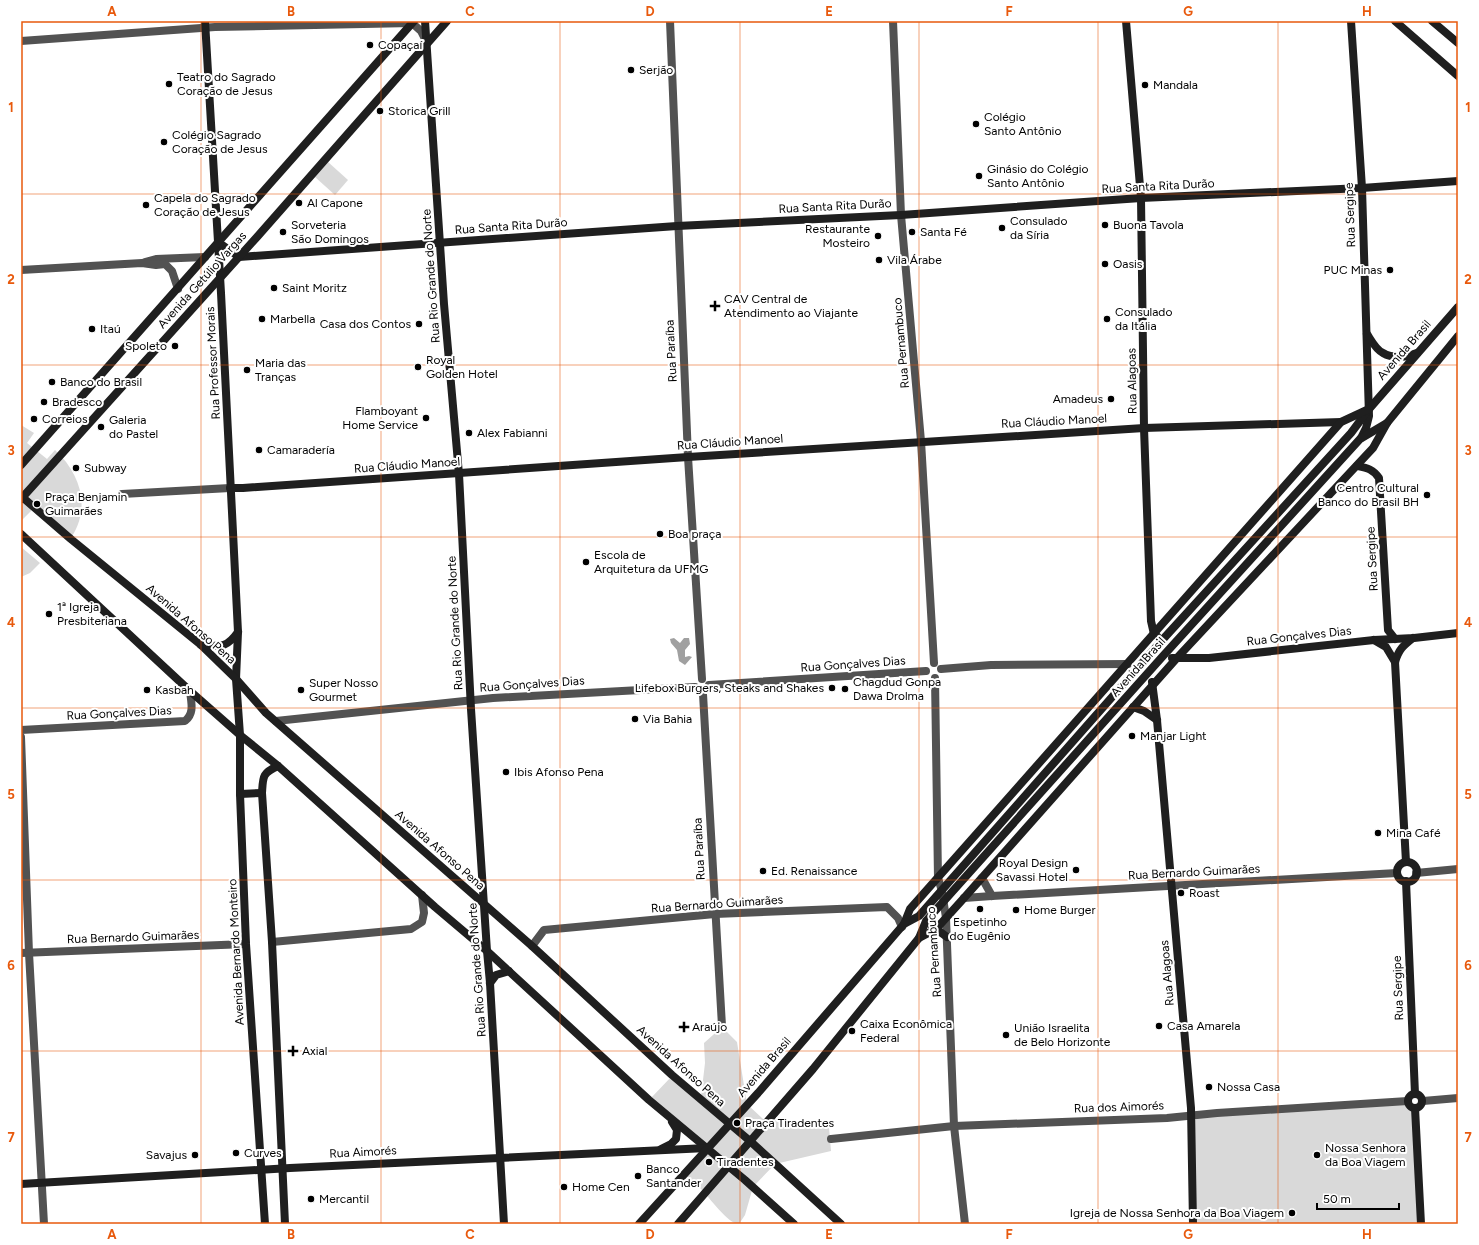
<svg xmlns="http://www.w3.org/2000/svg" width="1479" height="1245" font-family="Figtree,sans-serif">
<rect width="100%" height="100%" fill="#fff"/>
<g fill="#d9d9d9">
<path d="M 328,162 L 348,180 L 335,195 L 315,177 Z"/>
<path d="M 21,425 L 34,433 L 27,443 L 47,459 L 55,450 C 82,475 92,511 68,542 L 32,510 L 21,521 Z"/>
<path d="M 21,547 L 40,563 L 30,573 L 21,577 Z"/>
<path d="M 722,1027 L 737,1042 L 747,1104 L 763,1119 L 829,1127 L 831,1151 L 775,1164 L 753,1187 L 745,1215 L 739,1224 C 728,1224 709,1197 701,1189 C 695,1184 690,1179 684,1174 L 707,1148 L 650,1099 L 672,1076 L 701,1097 L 705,1063 L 704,1043 Z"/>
<path d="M 1409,1105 L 1413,1107 L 1421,1224 L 1193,1224 L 1188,1124 L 1202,1116 L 1303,1107 Z"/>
</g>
<path fill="#a0a0a0" d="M 674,638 L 680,643 L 684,638 L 689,638 L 690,644 L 685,650 L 685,657 L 689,656 L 692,657 L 685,665 L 679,661 L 677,650 L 671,643 L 670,639 Z"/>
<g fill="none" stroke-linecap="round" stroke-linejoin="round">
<g stroke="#525252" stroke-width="8">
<path d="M 670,21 L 688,457 L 702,679"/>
<path d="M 893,21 L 901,215 L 921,441 L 934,663"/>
<path d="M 21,41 L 215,27 L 412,23 L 421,31 L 426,41"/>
<path d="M 145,262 L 156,259 L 205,257"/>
<path d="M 21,270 L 142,263 L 156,265 L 165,264 L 172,271 L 178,289"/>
<path d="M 122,494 L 230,488"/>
<path d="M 941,669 L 991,665 L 1128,664"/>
<path d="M 935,678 L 938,878 L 942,891 L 946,918 L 954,1126 L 965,1224"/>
<path d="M 709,685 L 926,671"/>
<path d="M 703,694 L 722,1026"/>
<path d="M 276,721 L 493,698 L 695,687"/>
<path d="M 21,730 L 185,721 C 195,713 191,702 190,691"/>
<path d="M 21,737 L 29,953 L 44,1224"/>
<path d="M 1416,873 L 1458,869"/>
<path d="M 982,878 L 992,896"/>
<path d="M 964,898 L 992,896 L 1397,873"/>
<path d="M 272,942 L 411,929 L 422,922 L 424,913 L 422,895"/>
<path d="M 532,946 L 544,930 L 715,914 L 887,907 L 898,918 L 902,927"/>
<path d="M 21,953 L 246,944"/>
<path d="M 1423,1101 L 1458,1098"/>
<path d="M 831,1139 L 954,1126 L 1167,1118 L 1217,1113 L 1408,1101"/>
</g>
<g stroke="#1f1f1f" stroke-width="8">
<path d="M 205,21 L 221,293 L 238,632 L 236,679 L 240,735 L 240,794 L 246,944 L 265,1224"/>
<path d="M 425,21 L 444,304 L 459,474 L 471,709 L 487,951 L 490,983 L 504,1224"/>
<path d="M 1126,21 L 1141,198 L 1144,428 L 1151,621 L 1154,634 L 1157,636"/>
<path d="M 1351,21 L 1362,188 L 1369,416 L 1366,428 L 1361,438"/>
<path d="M 1395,21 L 1458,76"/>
<path d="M 1432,21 L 1458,43"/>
<path d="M 218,242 L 239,257 L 677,226 L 901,215 L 1141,198 L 1362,188 L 1458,181"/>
<path d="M 1367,334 C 1371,340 1376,350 1383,353 C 1393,359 1408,357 1417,353"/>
<path d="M 21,465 L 414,21"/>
<path d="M 1357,466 C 1367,468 1373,469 1379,478 L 1388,630 L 1395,639"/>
<path d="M 230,488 L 243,488 L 688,457 L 1144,428 L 1341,422"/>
<path d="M 21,496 L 72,540 L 201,645 L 236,679 L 266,713 L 532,946 L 672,1075 L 750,1141 L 841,1224"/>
<path d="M 21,499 L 257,237 L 447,21"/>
<path d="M 21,534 L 190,691 L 240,735 L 277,765 L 435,907 L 487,951 L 649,1100 L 745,1180 L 794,1224"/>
<path d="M 1374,640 L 1386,647 L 1395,662"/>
<path d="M 201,645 C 220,646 226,649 238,632"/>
<path d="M 1172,658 L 1209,658 L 1374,640 L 1414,638 L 1458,633"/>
<path d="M 1152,682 L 1157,720 L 1191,1108 L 1193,1224"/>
<path d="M 1133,707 L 1144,711 L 1157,720"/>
<path d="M 278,766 C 262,773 263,777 262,793 L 272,942 L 285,1224"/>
<path d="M 240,794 L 262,793"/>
<path d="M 1406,862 L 1395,662 C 1399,649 1403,646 1413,638"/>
<circle cx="1407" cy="872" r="10"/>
<path d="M 1406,881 L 1415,1094"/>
<path d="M 904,924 L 919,916 L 1165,637 L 1351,433 L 1369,409 L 1458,307"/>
<path d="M 932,926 L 947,937"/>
<path d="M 919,938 L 936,929 L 964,898 L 1176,659 L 1373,448 L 1387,423 L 1458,336"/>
<path d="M 490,983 L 496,975 L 509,971"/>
<circle cx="1415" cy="1101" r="7"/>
<path d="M 1415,1108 L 1421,1224"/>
<path d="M 661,1149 L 671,1144 L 676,1139 L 677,1130 L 672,1122"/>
<path d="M 21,1184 L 290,1168 L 707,1148"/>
<path d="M 639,1224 L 758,1093 L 904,924 L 910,909 L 1341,422 L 1369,409"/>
<path d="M 678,1224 L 813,1069 L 919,938 L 926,921 L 1163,656 L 1360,439 L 1387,423"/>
</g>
</g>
<path fill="none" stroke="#e8590c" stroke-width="1" stroke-opacity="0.55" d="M 201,21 L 201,1224M 381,21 L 381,1224M 560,21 L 560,1224M 740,21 L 740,1224M 919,21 L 919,1224M 1098,21 L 1098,1224M 1278,21 L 1278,1224M 21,194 L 1458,194M 21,365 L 1458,365M 21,537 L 1458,537M 21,708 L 1458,708M 21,880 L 1458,880M 21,1051 L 1458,1051"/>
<g fill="#000" stroke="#fff" stroke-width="1.5">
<circle cx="370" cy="45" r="4"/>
<circle cx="631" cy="70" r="4"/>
<circle cx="169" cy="84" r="4"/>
<circle cx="1145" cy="85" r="4"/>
<circle cx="380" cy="111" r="4"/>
<circle cx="976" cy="124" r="4"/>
<circle cx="164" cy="142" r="4"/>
<circle cx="979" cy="176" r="4"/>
<circle cx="299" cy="203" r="4"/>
<circle cx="146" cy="205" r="4"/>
<circle cx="1105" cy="225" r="4"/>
<circle cx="1002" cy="228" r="4"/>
<circle cx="283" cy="232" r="4"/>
<circle cx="912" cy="232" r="4"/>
<circle cx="878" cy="236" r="4"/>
<circle cx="879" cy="260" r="4"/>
<circle cx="1105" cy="264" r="4"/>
<circle cx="1390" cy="270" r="4"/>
<circle cx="274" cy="288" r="4"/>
<path d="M713 300h4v4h4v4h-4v4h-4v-4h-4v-4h4z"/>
<circle cx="262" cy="319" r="4"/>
<circle cx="1107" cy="319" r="4"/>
<circle cx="419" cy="324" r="4"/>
<circle cx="92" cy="329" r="4"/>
<circle cx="175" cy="346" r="4"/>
<circle cx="418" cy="367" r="4"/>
<circle cx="247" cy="370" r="4"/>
<circle cx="52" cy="382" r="4"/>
<circle cx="1111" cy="399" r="4"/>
<circle cx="44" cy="402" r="4"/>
<circle cx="426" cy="418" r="4"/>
<circle cx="34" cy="419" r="4"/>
<circle cx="101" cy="427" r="4"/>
<circle cx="469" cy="433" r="4"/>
<circle cx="259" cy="450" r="4"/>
<circle cx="76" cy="468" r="4"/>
<circle cx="1427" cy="495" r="4"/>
<circle cx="37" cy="504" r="4"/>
<circle cx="660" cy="534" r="4"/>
<circle cx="586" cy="562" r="4"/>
<circle cx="49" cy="614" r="4"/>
<circle cx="832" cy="688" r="4"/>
<circle cx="845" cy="689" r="4"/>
<circle cx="147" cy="690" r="4"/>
<circle cx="301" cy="690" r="4"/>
<circle cx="635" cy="719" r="4"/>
<circle cx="1132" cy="736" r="4"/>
<circle cx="506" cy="772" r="4"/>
<circle cx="1378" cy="833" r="4"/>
<circle cx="1076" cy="870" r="4"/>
<circle cx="763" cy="871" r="4"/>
<circle cx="1181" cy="893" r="4"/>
<circle cx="980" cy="909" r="4"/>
<circle cx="1016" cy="910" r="4"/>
<circle cx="1159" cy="1026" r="4"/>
<path d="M682 1021h4v4h4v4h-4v4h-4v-4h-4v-4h4z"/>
<circle cx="852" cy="1031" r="4"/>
<circle cx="1006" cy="1035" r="4"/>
<path d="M291 1045h4v4h4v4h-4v4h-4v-4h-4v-4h4z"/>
<circle cx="1209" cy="1087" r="4"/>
<circle cx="737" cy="1123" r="4"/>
<circle cx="236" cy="1153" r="4"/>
<circle cx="195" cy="1155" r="4"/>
<circle cx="1317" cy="1155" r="4"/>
<circle cx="709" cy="1162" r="4"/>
<circle cx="638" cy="1176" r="4"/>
<circle cx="564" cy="1187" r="4"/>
<circle cx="311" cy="1199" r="4"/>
<circle cx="1292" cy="1213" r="4"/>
</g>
<g text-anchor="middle" stroke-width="4" stroke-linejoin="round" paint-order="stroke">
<g font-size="12" fill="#000" stroke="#fff" text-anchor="start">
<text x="378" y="49">Copaçaí</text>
<text x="639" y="74">Serjão</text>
<text x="177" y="81">Teatro do Sagrado<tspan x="177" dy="14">Coração de Jesus</tspan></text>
<text x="1153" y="89">Mandala</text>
<text x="388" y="115">Storica Grill</text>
<text x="984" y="121">Colégio<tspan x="984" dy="14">Santo Antônio</tspan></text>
<text x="172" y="139">Colégio Sagrado<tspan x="172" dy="14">Coração de Jesus</tspan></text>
<text x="987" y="173">Ginásio do Colégio<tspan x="987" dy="14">Santo Antônio</tspan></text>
<text x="154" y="202">Capela do Sagrado<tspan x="154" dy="14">Coração de Jesus</tspan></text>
<text x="307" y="207">Al Capone</text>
<text x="1010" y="225">Consulado<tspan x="1010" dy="14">da Síria</tspan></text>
<text x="291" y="229">Sorveteria<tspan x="291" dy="14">São Domingos</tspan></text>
<text x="1113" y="229">Buona Tavola</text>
<text x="870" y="233" text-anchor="end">Restaurante<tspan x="870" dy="14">Mosteiro</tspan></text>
<text x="920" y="236">Santa Fé</text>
<text x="887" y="264">Vila Árabe</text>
<text x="1113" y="268">Oasis</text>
<text x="1382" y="274" text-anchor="end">PUC Minas</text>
<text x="282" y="292">Saint Moritz</text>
<text x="724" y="303">CAV Central de<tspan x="724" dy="14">Atendimento ao Viajante</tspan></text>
<text x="1115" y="316">Consulado<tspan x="1115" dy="14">da Itália</tspan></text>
<text x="270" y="323">Marbella</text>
<text x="411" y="328" text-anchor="end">Casa dos Contos</text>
<text x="100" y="333">Itaú</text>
<text x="167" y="350" text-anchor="end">Spoleto</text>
<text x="426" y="364">Royal<tspan x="426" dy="14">Golden Hotel</tspan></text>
<text x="255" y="367">Maria das<tspan x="255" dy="14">Tranças</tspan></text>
<text x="60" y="386">Banco do Brasil</text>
<text x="1103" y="403" text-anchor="end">Amadeus</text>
<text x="52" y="406">Bradesco</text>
<text x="418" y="415" text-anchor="end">Flamboyant<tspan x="418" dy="14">Home Service</tspan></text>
<text x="42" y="423">Correios</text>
<text x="109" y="424">Galeria<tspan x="109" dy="14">do Pastel</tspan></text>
<text x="477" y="437">Alex Fabianni</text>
<text x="267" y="454">Camaradería</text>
<text x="84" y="472">Subway</text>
<text x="1419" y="492" text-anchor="end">Centro Cultural<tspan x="1419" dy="14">Banco do Brasil BH</tspan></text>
<text x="45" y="501">Praça Benjamin<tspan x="45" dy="14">Guimarães</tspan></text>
<text x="668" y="538">Boa praça</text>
<text x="594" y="559">Escola de<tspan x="594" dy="14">Arquitetura da UFMG</tspan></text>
<text x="57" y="611">1ª Igreja<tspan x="57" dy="14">Presbiteriana</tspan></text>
<text x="853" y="686">Chagdud Gonpa<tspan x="853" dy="14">Dawa Drolma</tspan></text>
<text x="309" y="687">Super Nosso<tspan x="309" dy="14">Gourmet</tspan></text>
<text x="824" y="692" text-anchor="end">Lifebox Burgers, Steaks and Shakes</text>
<text x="155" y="694">Kasbah</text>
<text x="643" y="723">Via Bahia</text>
<text x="1140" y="740">Manjar Light</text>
<text x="514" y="776">Ibis Afonso Pena</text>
<text x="1386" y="837">Mina Café</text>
<text x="1068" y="867" text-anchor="end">Royal Design<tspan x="1068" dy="14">Savassi Hotel</tspan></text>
<text x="771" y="875">Ed. Renaissance</text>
<text x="1189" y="897">Roast</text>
<text x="1024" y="914">Home Burger</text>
<text x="980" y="926" text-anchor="middle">Espetinho<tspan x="980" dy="14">do Eugênio</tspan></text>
<text x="860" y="1028">Caixa Econômica<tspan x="860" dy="14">Federal</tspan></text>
<text x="1167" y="1030">Casa Amarela</text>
<text x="692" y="1031">Araújo</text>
<text x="1014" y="1032">União Israelita<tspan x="1014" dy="14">de Belo Horizonte</tspan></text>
<text x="302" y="1055">Axial</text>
<text x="1217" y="1091">Nossa Casa</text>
<text x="745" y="1127">Praça Tiradentes</text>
<text x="1325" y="1152">Nossa Senhora<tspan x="1325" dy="14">da Boa Viagem</tspan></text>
<text x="244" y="1157">Curves</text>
<text x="187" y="1159" text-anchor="end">Savajus</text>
<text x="717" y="1166">Tiradentes</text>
<text x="646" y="1173">Banco<tspan x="646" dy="14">Santander</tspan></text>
<text x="572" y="1191">Home Cen</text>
<text x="319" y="1203">Mercantil</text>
<text x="1284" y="1217" text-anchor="end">Igreja de Nossa Senhora da Boa Viagem</text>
</g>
<g font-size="12" fill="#000" stroke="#fff">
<text transform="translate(1158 186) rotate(-3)" y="4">Rua Santa Rita Durão</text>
<text transform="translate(835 206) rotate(-3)" y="4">Rua Santa Rita Durão</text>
<text transform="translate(1350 215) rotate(-92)" y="4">Rua Sergipe</text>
<text transform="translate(511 226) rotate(-4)" y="4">Rua Santa Rita Durão</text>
<text transform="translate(431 276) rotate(-94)" y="4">Rua Rio Grande do Norte</text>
<text transform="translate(202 280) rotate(-48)" y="4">Avenida Getúlio Vargas</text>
<text transform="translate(901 343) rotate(-95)" y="4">Rua Pernambuco</text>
<text transform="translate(1404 350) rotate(-49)" y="4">Avenida Brasil</text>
<text transform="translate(671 351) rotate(-93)" y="4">Rua Paraíba</text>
<text transform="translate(213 363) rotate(-93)" y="4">Rua Professor Morais</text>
<text transform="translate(1132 381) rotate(-91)" y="4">Rua Alagoas</text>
<text transform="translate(1054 421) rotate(-3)" y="4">Rua Cláudio Manoel</text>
<text transform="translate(730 442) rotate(-4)" y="4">Rua Cláudio Manoel</text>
<text transform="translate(407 465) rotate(-4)" y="4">Rua Cláudio Manoel</text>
<text transform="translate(1372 559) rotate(-93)" y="4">Rua Sergipe</text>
<text transform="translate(455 623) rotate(-93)" y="4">Rua Rio Grande do Norte</text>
<text transform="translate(191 624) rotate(41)" y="4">Avenida Afonso Pena</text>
<text transform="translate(1299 636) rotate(-6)" y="4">Rua Gonçalves Dias</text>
<text transform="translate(853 664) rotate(-4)" y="4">Rua Gonçalves Dias</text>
<text transform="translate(1138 667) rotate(-48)" y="4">Avenida Brasil</text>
<text transform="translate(532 684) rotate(-4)" y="4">Rua Gonçalves Dias</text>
<text transform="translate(119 713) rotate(-3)" y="4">Rua Gonçalves Dias</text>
<text transform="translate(699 849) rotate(-93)" y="4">Rua Paraíba</text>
<text transform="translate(440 850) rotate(41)" y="4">Avenida Afonso Pena</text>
<text transform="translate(1194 872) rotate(-3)" y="4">Rua Bernardo Guimarães</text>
<text transform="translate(717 904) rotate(-4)" y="4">Rua Bernardo Guimarães</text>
<text transform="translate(133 937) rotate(-2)" y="4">Rua Bernardo Guimarães</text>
<text transform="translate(236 952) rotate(-93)" y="4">Avenida Bernardo Monteiro</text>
<text transform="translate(934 952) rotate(-94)" y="4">Rua Pernambuco</text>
<text transform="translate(477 970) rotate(-94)" y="4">Rua Rio Grande do Norte</text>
<text transform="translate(1167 973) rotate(-95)" y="4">Rua Alagoas</text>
<text transform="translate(1398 988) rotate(-92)" y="4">Rua Sergipe</text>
<text transform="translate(681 1066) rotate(42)" y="4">Avenida Afonso Pena</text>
<text transform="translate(764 1067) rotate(-49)" y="4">Avenida Brasil</text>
<text transform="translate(1119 1107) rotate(-2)" y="4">Rua dos Aimorés</text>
<text transform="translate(363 1152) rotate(-3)" y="4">Rua Aimorés</text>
</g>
</g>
<rect width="1479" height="1245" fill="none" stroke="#ffffff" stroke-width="44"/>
<path d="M1317 1203v6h82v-6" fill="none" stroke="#000000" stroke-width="2"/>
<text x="1323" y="1203" font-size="12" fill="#000000" stroke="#ffffff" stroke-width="3" paint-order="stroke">50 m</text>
<rect x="22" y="22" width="1435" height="1201" fill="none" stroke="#e8590c" stroke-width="1.5"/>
<g font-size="13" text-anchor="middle" font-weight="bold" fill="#e8590c">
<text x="112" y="16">A</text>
<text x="291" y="16">B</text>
<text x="470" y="16">C</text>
<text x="650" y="16">D</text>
<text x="829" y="16">E</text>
<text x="1009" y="16">F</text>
<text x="1188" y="16">G</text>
<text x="1367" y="16">H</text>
<text x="11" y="112">1</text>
<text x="1468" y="112">1</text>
<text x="11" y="284">2</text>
<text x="1468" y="284">2</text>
<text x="11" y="455">3</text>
<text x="1468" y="455">3</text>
<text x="11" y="627">4</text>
<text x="1468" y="627">4</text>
<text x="11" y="799">5</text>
<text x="1468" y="799">5</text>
<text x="11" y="970">6</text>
<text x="1468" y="970">6</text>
<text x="11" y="1142">7</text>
<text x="1468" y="1142">7</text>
<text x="112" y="1239">A</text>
<text x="291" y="1239">B</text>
<text x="470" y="1239">C</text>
<text x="650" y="1239">D</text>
<text x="829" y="1239">E</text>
<text x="1009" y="1239">F</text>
<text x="1188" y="1239">G</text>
<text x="1367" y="1239">H</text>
</g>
</svg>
